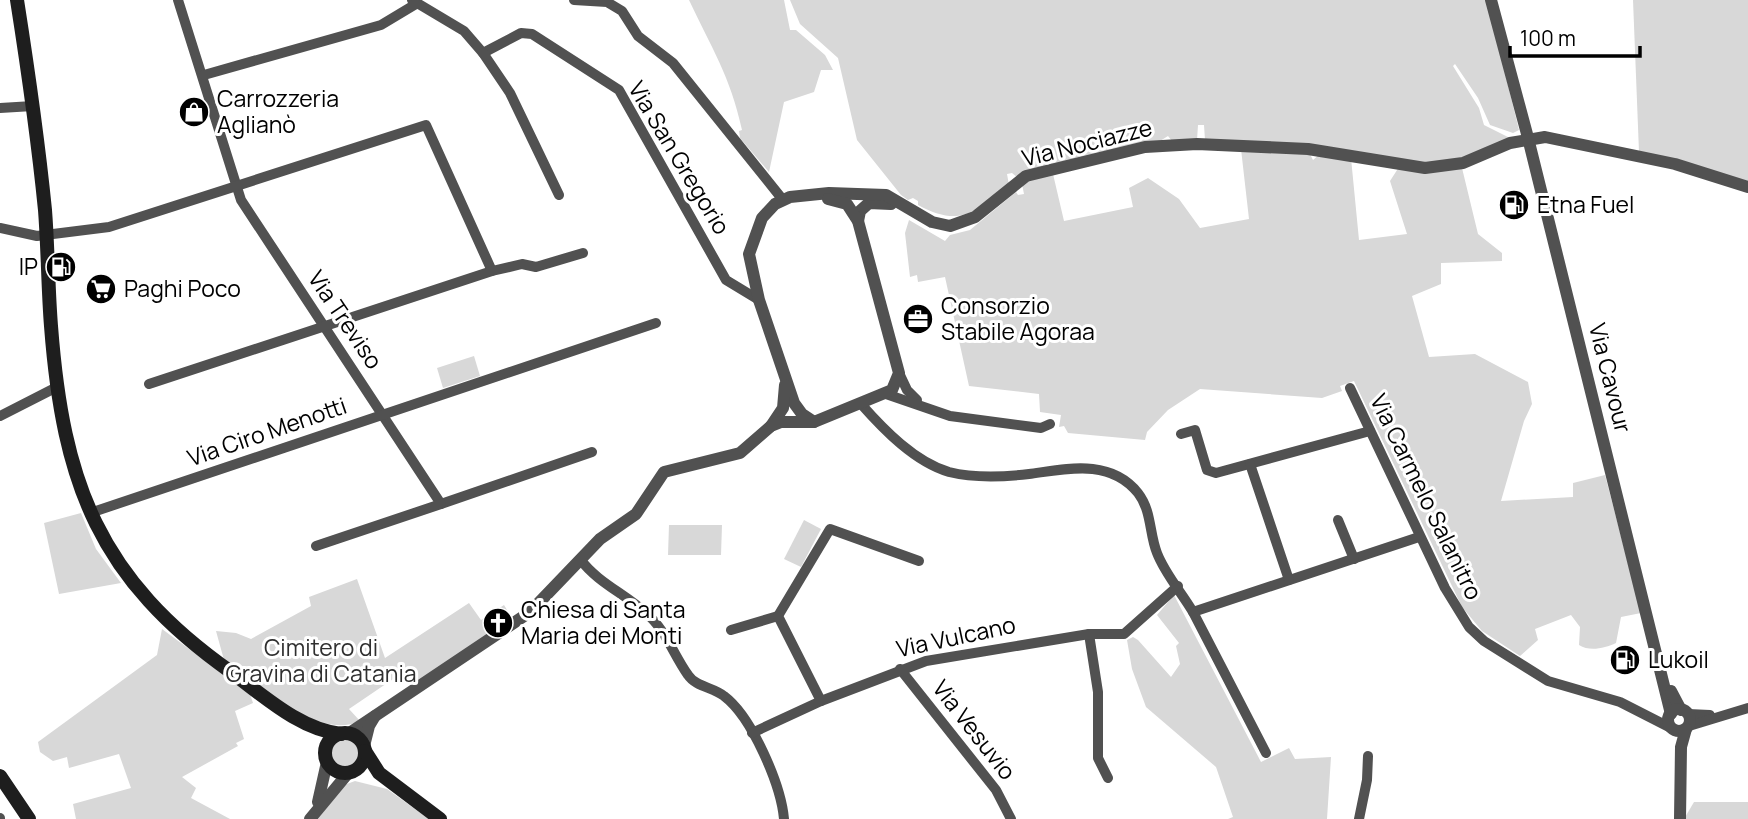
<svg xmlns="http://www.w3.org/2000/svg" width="1748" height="819" font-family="Manrope,sans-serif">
<rect width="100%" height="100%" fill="#fff"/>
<g fill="#d8d8d8">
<path d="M 689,0 L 784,0 L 790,30 L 796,30 L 825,55 L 833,70 L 821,70 L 814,92 L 784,102 L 769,172 L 740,138 L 739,131 L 742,130 C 730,75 711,47 689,0 Z"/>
<path d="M 790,0 L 1487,0 L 1519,130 L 1513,133 L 1490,125 L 1478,98 L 1455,64 L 1453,66 L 1479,108 L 1484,125 L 1512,139 L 1484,151 L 1438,164 L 1205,140 L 1204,125 L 1198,125 L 1197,140 L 1172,141 L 1168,136 L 1160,141 L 1018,178 L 1012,173 L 1007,174 L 1009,185 C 974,212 961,228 918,205 L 918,201 L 913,198 L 908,200 L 901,195 L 857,140 L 838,58 L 800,24 Z"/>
<path d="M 1633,0 L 1748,0 L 1748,182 L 1639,152 Z"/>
<path d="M 1241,149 L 1310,154 L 1313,160 L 1320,154 L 1351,158 L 1359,240 L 1407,234 L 1390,181 L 1399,167 L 1462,168 L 1478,234 L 1502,253 L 1502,261 L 1441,263 L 1441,284 L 1412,296 L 1429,357 L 1475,354 L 1528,382 L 1532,404 L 1524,421 L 1501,501 L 1573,497 L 1573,483 L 1605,475 L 1641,613 L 1621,617 L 1616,643 C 1605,648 1590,652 1579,645 L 1580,627 L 1571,615 L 1535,629 L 1538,640 L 1520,656 L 1482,631 L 1462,607 L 1354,381 L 1340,386 L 1342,391 L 1322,398 L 1200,389 L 1168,410 L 1147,432 L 1145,440 L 1068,433 L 1064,426 L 1059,427 L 1061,415 L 1040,412 L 1039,394 L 969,386 L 945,277 L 918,282 L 917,275 L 910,277 L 905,233 L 909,220 L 945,241 L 950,235 L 970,230 L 1016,192 L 1018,195 L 1024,194 L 1022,184 L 1027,180 L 1053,174 L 1064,221 L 1133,207 L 1129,188 L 1148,178 L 1179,199 L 1200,228 L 1249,219 Z"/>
<path d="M 474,356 L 480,376 L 443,388 L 437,368 Z"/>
<path d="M 81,513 L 96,549 L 121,583 L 59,594 L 44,523 Z"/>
<path d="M 804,520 L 821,529 L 801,567 L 784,559 Z"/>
<path d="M 669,525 L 722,525 L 721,555 L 668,555 Z"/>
<path d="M 357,579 L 385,658 L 469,603 L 481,620 L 504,605 L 512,618 L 411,686 L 402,673 L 349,709 L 360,721 C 317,741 259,684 224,660 L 216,631 L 236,633 L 251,639 L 311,606 L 309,597 Z"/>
<path d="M 1174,595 L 1261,762 L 1289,748 L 1295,759 L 1331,757 L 1327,819 L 1228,819 L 1233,817 L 1216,767 L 1146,707 L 1132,669 L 1127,640 L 1133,637 L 1138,640 L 1171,677 L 1180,664 L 1176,646 L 1179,643 L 1157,615 Z"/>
<path d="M 162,629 L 250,694 L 253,703 L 235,711 L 244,739 L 236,743 L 238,746 L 182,777 L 196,788 L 191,798 L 230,819 L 76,819 L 73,804 L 131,788 L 119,754 L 69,768 L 67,757 L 53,761 L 40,752 L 38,742 L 157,655 Z"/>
<circle cx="346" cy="753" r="15"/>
<path d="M 355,781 L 387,789 L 429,819 L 318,819 L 344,785 Z"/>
<path d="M 1694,802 L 1748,802 L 1748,819 L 1684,819 Z"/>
</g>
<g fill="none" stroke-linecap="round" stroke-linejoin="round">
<g stroke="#515151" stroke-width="10">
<path d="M 178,0 L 241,200 L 441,504 L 592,452"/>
<path d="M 412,0 L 464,31 L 483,53 L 521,33 L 532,34 L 619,90 L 726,280 L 759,300"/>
<path d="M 574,0 L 607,2 L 622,11 L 638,36 L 673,63 L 783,200"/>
<path d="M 483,53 L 510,93 L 559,195"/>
<path d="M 204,75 L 381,25 L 416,4"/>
<path d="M 0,108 L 33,106"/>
<path d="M 0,228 L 37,236 L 109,227 L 426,125 L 492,271"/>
<path d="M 899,373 L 907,390 L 917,400"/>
<path d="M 149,384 L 492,271 L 522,264 L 536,267 L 583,253"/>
<path d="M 1350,388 L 1445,588 L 1469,627 L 1484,641 L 1548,681 L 1620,702 L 1671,728"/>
<path d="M 886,394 L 950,416 L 1041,428 L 1050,424"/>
<path d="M 861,404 C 884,430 915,462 949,472 C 973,478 1004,477 1029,474 C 1066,469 1110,458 1138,493 C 1152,511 1149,533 1157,553 C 1165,574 1182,593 1193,612 L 1419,537"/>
<path d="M 0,416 L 57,387"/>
<path d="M 1181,434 L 1195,430 L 1207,470 L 1216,473 L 1370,431"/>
<path d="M 1250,464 L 1289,580"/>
<path d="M 90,513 L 656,323"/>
<path d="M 1338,520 L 1354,559"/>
<path d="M 316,546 L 441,504"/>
<path d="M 580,559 C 597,582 625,594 646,613 C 666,630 673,654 688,675 C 696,687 713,687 724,696 C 752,717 781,785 784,819"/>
<path d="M 1193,612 L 1266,753"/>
<path d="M 731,630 L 778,616"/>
<path d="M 1089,634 L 1098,692 L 1098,758 L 1108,778"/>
<path d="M 900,669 L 996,790 L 1011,819"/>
<path d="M 821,701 L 778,616 L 830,529 L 919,561"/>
<path d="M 1688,714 L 1710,715"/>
<path d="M 1689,726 L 1748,708"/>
<path d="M 752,733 L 821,701 L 926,661 L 1089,634 L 1124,634 L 1178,586"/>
<path d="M 0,818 L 0,819"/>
<path d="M 1359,819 L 1367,780 L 1368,756"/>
</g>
<g stroke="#515151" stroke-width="12">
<path d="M 1491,0 L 1527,134 L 1671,714"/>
<path d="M 858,221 L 860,211 L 869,203 L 891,204"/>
<path d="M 814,422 L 802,414 L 794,403 L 759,300 L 749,254 L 762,218 L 775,204 L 790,197 L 829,193 L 886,195 L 932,222 L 950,226 L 975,217 L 1026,176 L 1145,147 L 1197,144 L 1308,149 L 1425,168 L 1463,163 L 1510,143 L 1545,137 L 1675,164 L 1748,187"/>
<path d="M 771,426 L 783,408 L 785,385"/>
<path d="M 1671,691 L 1681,710"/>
<circle cx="1679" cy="720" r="11"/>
<path d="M 348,734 L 530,612 L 600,539 L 636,514 L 664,472 L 740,453 L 771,426 L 781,422 L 814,422 L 892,390 L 899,373 L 858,221 L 847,204 L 828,199"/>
<path d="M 364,746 L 369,726 L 375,716"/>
<path d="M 318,802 L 327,762"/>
<path d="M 310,819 L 349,772"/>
<path d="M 1680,819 L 1681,747 L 1686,729"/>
</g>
<g stroke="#1e1e1e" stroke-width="14">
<path d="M 17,0 C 28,70 38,140 45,210 C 48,249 48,288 51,326 C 63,484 99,579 231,672 C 264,696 299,729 341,734"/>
<circle cx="345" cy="753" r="20"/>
<path d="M 365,751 L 379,773 L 440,819"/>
<path d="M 0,776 L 29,819"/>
</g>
</g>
<defs>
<g id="shop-disc" transform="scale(1.575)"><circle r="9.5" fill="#000" stroke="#fff"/><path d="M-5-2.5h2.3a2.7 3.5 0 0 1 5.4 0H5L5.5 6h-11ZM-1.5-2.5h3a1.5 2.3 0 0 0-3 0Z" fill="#fff"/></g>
<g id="fuel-disc" transform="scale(1.575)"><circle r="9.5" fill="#000" stroke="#fff"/><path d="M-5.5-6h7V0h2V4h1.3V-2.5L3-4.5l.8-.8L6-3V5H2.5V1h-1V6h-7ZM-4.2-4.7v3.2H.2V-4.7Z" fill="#fff"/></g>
<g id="supermarket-disc" transform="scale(1.575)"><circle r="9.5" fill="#000" stroke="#fff"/><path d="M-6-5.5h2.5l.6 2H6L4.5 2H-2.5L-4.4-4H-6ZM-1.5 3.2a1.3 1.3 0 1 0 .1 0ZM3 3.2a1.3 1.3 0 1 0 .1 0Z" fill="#fff"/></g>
<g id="office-disc" transform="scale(1.575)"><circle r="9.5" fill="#000" stroke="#fff"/><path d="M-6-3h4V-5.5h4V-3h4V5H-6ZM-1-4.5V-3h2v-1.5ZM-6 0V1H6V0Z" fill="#fff"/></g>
<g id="church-disc" transform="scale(1.575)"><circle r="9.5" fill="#000" stroke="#fff"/><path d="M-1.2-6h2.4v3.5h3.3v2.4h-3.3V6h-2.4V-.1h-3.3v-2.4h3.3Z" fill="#fff"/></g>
</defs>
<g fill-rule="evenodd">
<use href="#shop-disc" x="194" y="112"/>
<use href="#fuel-disc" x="1514" y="205"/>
<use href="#fuel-disc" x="61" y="267"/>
<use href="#supermarket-disc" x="101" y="289"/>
<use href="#office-disc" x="918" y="319"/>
<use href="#church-disc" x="498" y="623"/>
<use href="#fuel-disc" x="1625" y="660"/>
</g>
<g text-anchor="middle" stroke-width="6" stroke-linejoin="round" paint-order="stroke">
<g font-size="23" fill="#000" stroke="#fff" text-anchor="start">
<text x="217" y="107">Carrozzeria<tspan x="217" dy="26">Aglianò</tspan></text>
<text x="1537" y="213">Etna Fuel</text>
<text x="38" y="275" text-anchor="end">IP</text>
<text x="124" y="297">Paghi Poco</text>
<text x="941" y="314">Consorzio<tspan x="941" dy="26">Stabile Agoraa</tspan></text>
<text x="521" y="618">Chiesa di Santa<tspan x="521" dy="26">Maria dei Monti</tspan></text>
<text x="1648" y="668">Lukoil</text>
</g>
<g font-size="23" fill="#000" stroke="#fff">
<text transform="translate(1087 143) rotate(-14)" y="8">Via Nociazze</text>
<text transform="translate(679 158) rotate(59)" y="8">Via San Gregorio</text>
<text transform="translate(345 320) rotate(56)" y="8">Via Treviso</text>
<text transform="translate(1610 378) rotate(76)" y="8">Via Cavour</text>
<text transform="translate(267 432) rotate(-19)" y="8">Via Ciro Menotti</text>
<text transform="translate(1426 497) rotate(64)" y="8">Via Carmelo Salanitro</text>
<text transform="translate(956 637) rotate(-12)" y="8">Via Vulcano</text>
<text transform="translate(974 730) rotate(52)" y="8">Via Vesuvio</text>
</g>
<g font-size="23" fill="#2f2f2f" stroke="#fff">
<text x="321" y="656">Cimitero di<tspan x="321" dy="26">Gravina di Catania</tspan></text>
</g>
</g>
<path d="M1510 46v10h130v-10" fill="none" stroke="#000000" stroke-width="3.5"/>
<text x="1520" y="46" font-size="21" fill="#000000" stroke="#ffffff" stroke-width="5" paint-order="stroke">100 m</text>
</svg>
